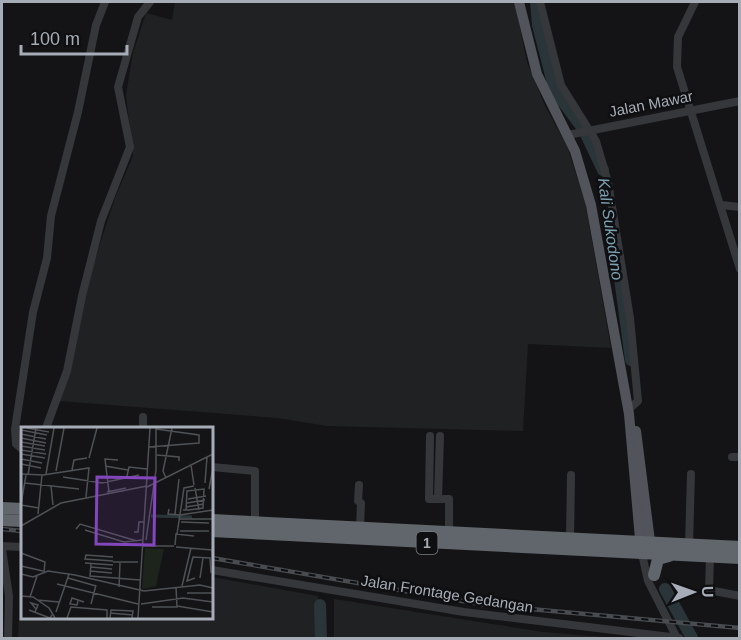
<svg xmlns="http://www.w3.org/2000/svg" width="741" height="640" font-family="Arial,sans-serif">
<rect width="100%" height="100%" fill="#141416"/>
<g fill="#202123">
<path d="M 175,2 L 515,2 L 527,62 L 545,106 L 567,146 L 585,202 L 611,348 L 528,344 L 523,431 L 327,426 L 278,418 L 59,401 L 94,262 L 115,198 L 133,156 L 126,95 L 133,53 L 146,13 L 172,20 Z"/>
<path d="M 22,549 L 22,618 L 212,618 L 212,577 L 318,596 L 318,638 L 18,638 Z"/>
<path d="M 334,599 L 543,632 L 616,638 L 334,638 Z"/>
</g>
<g fill="none" stroke-linecap="round" stroke-linejoin="round">
<g stroke="#2a353a" stroke-width="12">
<path d="M 536,2 L 538,25 L 555,91 L 584,130 L 603,170"/>
<path d="M 619,271 L 631,360"/>
<path d="M 665,589 L 692,638"/>
<path d="M 320,605 L 321,638"/>
</g>
<g stroke="#35373b" stroke-width="8">
<path d="M 540,2 L 561,85 L 596,141 L 608,182 L 630,318 L 638,401 L 629,409"/>
<path d="M 695,2 L 678,37 L 677,67 L 740,269"/>
<path d="M 568,135 L 740,101"/>
<path d="M 721,205 L 740,207"/>
<path d="M 46,428 L 67,371 L 82,296 L 101,221 L 130,147 L 118,87 L 138,17 L 150,2"/>
<path d="M 143,428 L 143,417"/>
<path d="M 430,436 L 429,499 L 449,499 L 449,533"/>
<path d="M 22,449 L 16,444 L 15,429 L 33,312 L 47,258 L 51,216 L 78,112 L 96,25 L 105,2"/>
<path d="M 732,457 L 740,457"/>
<path d="M 212,467 L 255,471 L 255,522"/>
<path d="M 359,485 L 358,501 L 361,503 L 360,528"/>
<path d="M 438,499 L 440,436"/>
<path d="M 570,539 L 571,475"/>
<path d="M 689,545 L 691,474"/>
<path d="M 2,546 L 22,547"/>
<path d="M 2,549 L 9,596 L 8,638"/>
<path d="M 642,554 L 648,581 L 677,638"/>
<path d="M 710,557 L 709,590 L 740,596"/>
<path d="M 212,570 L 464,612 L 679,638"/>
</g>
<g stroke="#51545a" stroke-width="10">
<path d="M 519,2 L 537,74 L 575,151 L 591,205 L 629,414 L 641,550"/>
<path d="M 636,431 L 651,549"/>
</g>
<g stroke="#61666c" stroke-width="12">
<path d="M 2,508 L 22,509"/>
<path d="M 2,520 L 22,521"/>
<path d="M 212,520 L 740,547"/>
<path d="M 212,531 L 740,558"/>
<path d="M 654,575 L 658,559 L 669,556"/>
</g>
<g stroke="#484b50" stroke-width="4.5">
<g id="rail">
<path d="M 2,529 L 22,531"/>
<path d="M 212,558 L 486,605 L 740,628"/>
</g>
</g>
<use href="#rail" stroke="#0f0f11" stroke-width="2" stroke-dasharray="7" stroke-linecap="butt"/>
</g>
<g text-anchor="middle" stroke-width="5" stroke-linejoin="round" paint-order="stroke">
<rect fill="#0f0f11" stroke="#797e85" stroke-width="1.5" x="416.5" y="532" width="21" height="22" rx="4.5"/>
<g font-size="14" font-weight="bold" fill="#a6adb7">
<text x="427" y="548">1</text>
</g>
<g font-size="15" fill="#a6adb7" stroke="#0f0f11">
<text transform="translate(651 104) rotate(-11)" y="5">Jalan Mawar</text>
<text transform="translate(447 594) rotate(9)" y="5">Jalan Frontage Gedangan</text>
</g>
<g font-size="16" font-style="italic" fill="#7ca1b2" stroke="#0f0f11">
<text transform="translate(611 229) rotate(82)" y="6">Kali Sukodono</text>
</g>
</g>
<g transform="translate(21 427)">
<rect width="192" height="192" fill="#141416"/>
<path d="M 124,121 L 143,122 L 135,159 L 121,162 Z" fill="#1c241c"/>
<path fill="none" stroke="#2a353a" stroke-width="3" d="M 130,89 L 171,90"/>
<path fill="none" stroke="#4e5156" stroke-width="1.5" d="M 6,1 L 28,5M 0,3 L 26,8M 0,7 L 25,12M 0,11 L 25,16M 0,15 L 24,19M 0,19 L 24,23M 128,20 L 178,16 L 178,8 L 135,2M 0,23 L 25,27M 0,27 L 24,31M 136,28 L 158,30 L 158,34M 68,31 L 76,1M 0,32 L 21,36M 0,37 L 20,41M 170,38 L 173,58M 84,39 L 107,43M 51,43 L 53,33 L 66,31M 35,44 L 43,1M 0,47 L 23,48M 25,47 L 33,1M 7,48 L 15,1M 22,48 L 68,41 L 65,70M 106,49 L 108,40 L 126,42M 42,50 L 81,56 L 118,48M 145,51 L 142,44 L 151,1M 4,56 L 58,62M 184,56 L 186,30M 30,59 L 32,78M 126,60 L 192,27M 174,61 L 178,83M 188,62 L 192,41M 86,65 L 105,61M 88,65 L 84,32 L 97,33M 167,72 L 185,69M 166,76 L 184,73M 0,77 L 5,48M 0,78 L 18,81M 165,80 L 183,77M 148,82 L 147,87 L 159,88 L 192,83M 162,83 L 168,83 L 182,81 L 183,62 L 166,64 L 165,83M 17,87 L 21,48M 154,87 L 158,52M 158,92 L 192,92M 160,95 L 188,96M 0,99 L 40,76 L 126,59M 55,102 L 59,97 L 116,114M 64,103 L 103,115 L 121,113M 159,104 L 188,104M 113,105 L 117,105 L 118,95 L 123,95M 156,107 L 163,61 L 173,59M 125,113 L 135,43 L 135,1M 154,118 L 155,107 L 173,109M 122,119 L 153,119M 155,120 L 191,123M 191,123 L 192,142M 0,126 L 24,135 L 23,145M 92,134 L 64,132 L 65,128 L 92,130M 92,135 L 117,135M 64,136 L 92,138M 70,137 L 69,149 L 119,153M 0,139 L 22,144M 70,140 L 91,142M 69,144 L 91,146M 0,147 L 12,150 L 27,144 L 54,148 L 123,164 L 179,158 L 192,161M 47,151 L 75,159M 174,151 L 166,154 L 172,130 L 189,131 L 190,146M 179,151 L 182,131M 36,157 L 117,177M 161,159 L 170,121M 98,160 L 99,136M 166,166 L 192,166M 0,169 L 12,170 L 28,181 L 34,191M 9,170 L 16,149M 16,173 L 38,175M 57,174 L 56,178 L 49,177 L 51,171 L 63,175M 70,177 L 75,158M 120,177 L 162,171 L 192,175M 156,179 L 192,185M 131,180 L 156,180 L 155,160M 8,183 L 29,191 L 31,188M 14,185 L 17,178 L 10,176 L 15,182M 35,185 L 48,147M 89,186 L 112,188M 46,191 L 50,180 L 86,183 L 86,191M 89,191 L 90,183 L 112,184 L 111,191M 117,191 L 129,1"/>
<path fill="#8446bd" fill-opacity="0.15" stroke="#8446bd" stroke-width="3" d="M 76,50 L 134,51 L 133,118 L 75,117 Z"/>
<rect width="192" height="192" fill="none" stroke="#a6adb7" stroke-width="3"/>
</g>
<rect width="741" height="640" fill="none" stroke="#a6adb7" stroke-width="6"/>
<g transform="translate(693 592) rotate(89)" stroke="#0f0f11" stroke-width="4.5" paint-order="stroke">
<path d="M0-4.5L10 22L0 15L-10 22Z" fill="#a6adb7"/>
<text y="-9" font-size="16" font-weight="bold" text-anchor="middle" fill="#a6adb7">U</text>
</g>
<path d="M21 45v9h106v-9" fill="none" stroke="#a6adb7" stroke-width="3"/>
<text x="30" y="45" font-size="18" fill="#a6adb7" stroke="#0f0f11" stroke-width="4.5" paint-order="stroke">100 m</text>
</svg>
